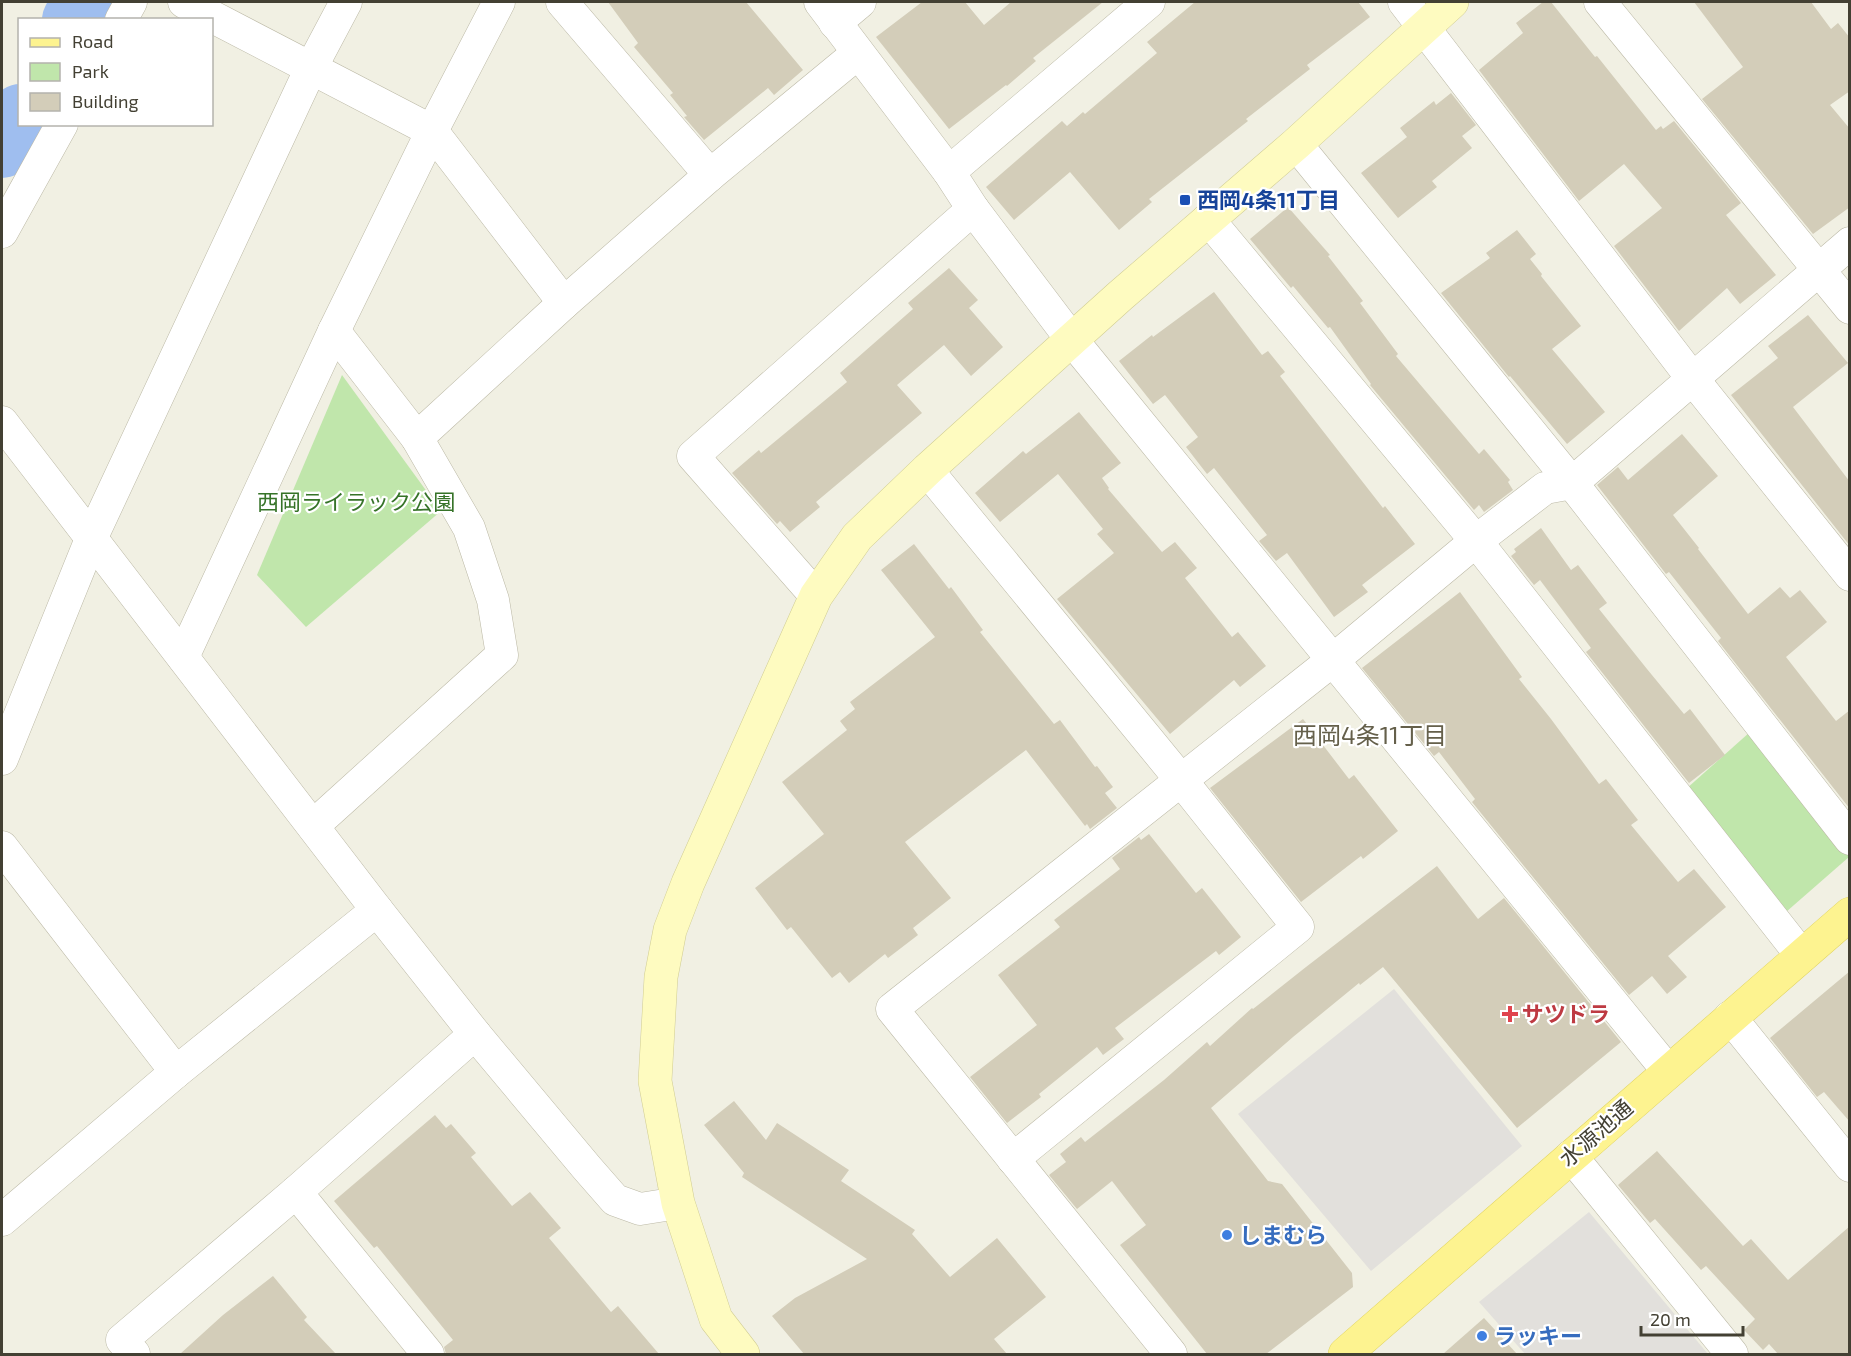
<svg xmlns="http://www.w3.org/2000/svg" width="1851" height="1356" font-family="'Exo 2','Noto Sans JP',sans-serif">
<rect width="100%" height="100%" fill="#f1f0e3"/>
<g fill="#c0e6ab">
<path d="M 342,375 L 441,511 L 306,627 L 257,575 Z"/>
<path d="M 1750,732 L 1849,848 L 1849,857 L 1786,912 L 1686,789 Z"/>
</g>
<g fill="#e2e0dc">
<path d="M 1394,989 L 1522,1146 L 1371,1271 L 1238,1114 Z"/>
<path d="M 1589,1212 L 1708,1354 L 1525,1354 L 1479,1302 Z"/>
</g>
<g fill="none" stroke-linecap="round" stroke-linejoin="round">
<g stroke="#9fbeef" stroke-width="62">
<path d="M 73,20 L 83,2"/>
<path d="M 2,147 L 20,115"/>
</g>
</g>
<g fill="#d3cdb9">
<path d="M 608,2 L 746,2 L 803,70 L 774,95 L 768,88 L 704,140 L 684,117 L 687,116 L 670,95 L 673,93 L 634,47 L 638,43 Z"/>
<path d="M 922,2 L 965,2 L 984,25 L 1011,2 L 1103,2 L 1033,58 L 1036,61 L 1007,86 L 1006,85 L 949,129 L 876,37 Z"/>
<path d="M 1195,2 L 1358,2 L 1370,17 L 1307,65 L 1310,69 L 1246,119 L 1248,121 L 1149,199 L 1152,202 L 1119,230 L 1070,172 L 1014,220 L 986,187 L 1062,121 L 1067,126 L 1083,112 L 1085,114 L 1157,53 L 1147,42 Z"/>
<path d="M 1543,2 L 1551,2 L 1595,57 L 1597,56 L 1656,130 L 1661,126 L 1663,129 L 1674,121 L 1741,203 L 1726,215 L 1776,275 L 1740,304 L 1727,288 L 1679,331 L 1614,246 L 1662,208 L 1624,164 L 1579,201 L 1479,70 L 1523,33 L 1516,23 Z"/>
<path d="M 1694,2 L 1811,2 L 1831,29 L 1838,23 L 1850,38 L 1850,91 L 1830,105 L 1850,129 L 1850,207 L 1813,234 L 1702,99 L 1743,67 Z"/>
<path d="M 1451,93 L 1476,125 L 1462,136 L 1472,148 L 1432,181 L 1437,187 L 1398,218 L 1361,173 L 1407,137 L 1400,128 L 1434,101 L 1436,105 Z"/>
<path d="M 1288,207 L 1330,255 L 1328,256 L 1363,301 L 1360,303 L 1398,354 L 1396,356 L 1479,454 L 1484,449 L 1510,480 L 1508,482 L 1513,490 L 1484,512 L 1479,505 L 1474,510 L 1370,385 L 1371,384 L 1330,327 L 1328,328 L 1293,286 L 1291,288 L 1250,239 Z"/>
<path d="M 1517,230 L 1536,254 L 1530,259 L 1542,274 L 1541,276 L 1581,326 L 1552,349 L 1605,412 L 1567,444 L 1510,376 L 1509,377 L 1441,293 L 1490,258 L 1486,253 Z"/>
<path d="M 949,268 L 978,300 L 969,308 L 1003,347 L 971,376 L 944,345 L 897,385 L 922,413 L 816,502 L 820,507 L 790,532 L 780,521 L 777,524 L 732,473 L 759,450 L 761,453 L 847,382 L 840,373 L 913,309 L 908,303 Z"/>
<path d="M 1214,292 L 1262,355 L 1268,351 L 1285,372 L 1280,376 L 1383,508 L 1385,506 L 1415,544 L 1362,585 L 1368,592 L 1334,617 L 1287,553 L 1276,561 L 1259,541 L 1267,535 L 1214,468 L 1207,474 L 1186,447 L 1198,437 L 1165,395 L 1153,404 L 1119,361 L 1152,335 L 1153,337 Z"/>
<path d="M 1808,315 L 1848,363 L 1793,407 L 1850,482 L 1850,546 L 1731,395 L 1778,358 L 1768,346 Z"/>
<path d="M 1079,412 L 1121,463 L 1102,478 L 1109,488 L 1108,489 L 1162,552 L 1175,542 L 1197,568 L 1185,578 L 1232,637 L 1238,632 L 1266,666 L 1240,687 L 1234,680 L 1170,734 L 1057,599 L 1114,553 L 1097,534 L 1103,529 L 1058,474 L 1000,522 L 975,493 L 1023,451 L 1026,454 Z"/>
<path d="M 1682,434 L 1718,476 L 1673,515 L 1699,548 L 1698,549 L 1748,614 L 1780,587 L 1790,598 L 1800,590 L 1827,622 L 1786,657 L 1836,721 L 1850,710 L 1850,809 L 1718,641 L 1721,638 L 1669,572 L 1666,574 L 1597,485 L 1618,467 L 1628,480 Z"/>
<path d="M 1541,528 L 1571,570 L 1578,565 L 1607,603 L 1599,609 L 1647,669 L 1684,714 L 1690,709 L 1725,755 L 1689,783 L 1586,652 L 1591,648 L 1540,580 L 1534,585 L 1511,556 L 1516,552 L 1514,549 Z"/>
<path d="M 914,544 L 949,589 L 951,587 L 983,630 L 980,632 L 1054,724 L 1060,720 L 1095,767 L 1097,766 L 1113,787 L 1105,793 L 1117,808 L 1090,829 L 1087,824 L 1085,826 L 1026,750 L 905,842 L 951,898 L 913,928 L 918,935 L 888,958 L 885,954 L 849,983 L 840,972 L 832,978 L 791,927 L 787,930 L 755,888 L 824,834 L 782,782 L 847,730 L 840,721 L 855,709 L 850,702 L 935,637 L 881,570 Z"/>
<path d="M 1460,592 L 1522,677 L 1519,679 L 1551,719 L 1599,784 L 1606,779 L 1638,820 L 1631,825 L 1678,882 L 1694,869 L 1726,907 L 1668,956 L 1687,977 L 1667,994 L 1652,976 L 1629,995 L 1472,802 L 1475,799 L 1439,752 L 1434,756 L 1362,668 Z"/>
<path d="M 1303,719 L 1349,779 L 1354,775 L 1398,831 L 1363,859 L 1361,856 L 1301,902 L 1210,788 Z"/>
<path d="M 1149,834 L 1196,893 L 1202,888 L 1241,937 L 1219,955 L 1216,951 L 1115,1028 L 1124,1039 L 1103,1055 L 1097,1047 L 1039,1094 L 1041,1097 L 1007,1123 L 970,1077 L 1037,1025 L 998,975 L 1060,927 L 1054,920 L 1120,869 L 1112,858 L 1139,837 L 1141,840 Z"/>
<path d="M 1437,866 L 1478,919 L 1504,898 L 1621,1042 L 1517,1128 L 1383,967 L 1360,985 L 1359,983 L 1293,1037 L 1211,1108 L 1268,1181 L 1282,1184 L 1352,1273 L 1353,1287 L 1266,1354 L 1207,1354 L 1120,1245 L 1146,1225 L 1112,1181 L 1077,1209 L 1049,1175 L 1066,1162 L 1060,1154 L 1081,1137 L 1085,1142 L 1164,1080 L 1207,1042 L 1210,1046 L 1252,1008 L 1253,1009 L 1306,967 Z"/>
<path d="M 1850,971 L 1850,1122 L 1824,1092 L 1817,1097 L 1770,1038 Z"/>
<path d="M 734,1101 L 766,1140 L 777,1123 L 849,1170 L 841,1181 L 915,1230 L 912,1234 L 950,1277 L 997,1238 L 1046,1297 L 994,1339 L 1007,1354 L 804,1354 L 772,1316 L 795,1298 L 867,1259 L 742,1177 L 744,1173 L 704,1125 Z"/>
<path d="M 435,1115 L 446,1128 L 451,1124 L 476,1153 L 471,1157 L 512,1206 L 530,1192 L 561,1228 L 549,1238 L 611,1312 L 618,1306 L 659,1354 L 446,1354 L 444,1347 L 453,1340 L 377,1246 L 374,1248 L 334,1201 Z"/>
<path d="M 1657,1151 L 1743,1246 L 1751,1239 L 1788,1280 L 1850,1226 L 1850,1354 L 1778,1354 L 1769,1344 L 1763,1350 L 1744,1330 L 1755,1319 L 1706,1266 L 1701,1270 L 1655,1219 L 1650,1223 L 1618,1185 Z"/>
<path d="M 273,1276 L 307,1317 L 304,1320 L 336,1354 L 180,1354 L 223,1315 Z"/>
<path d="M 1484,1318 L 1517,1354 L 1443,1354 Z"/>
</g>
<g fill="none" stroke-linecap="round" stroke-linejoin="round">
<g stroke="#bcb9a6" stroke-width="33">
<g id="street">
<path d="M 184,2 L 432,131 L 564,303"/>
<path d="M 562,2 L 710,175"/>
<path d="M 820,2 L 949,172 L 973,209 L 1072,340 L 1668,1071"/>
<path d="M 1404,2 L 1692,378 L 1850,575"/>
<path d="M 1600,2 L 1850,308"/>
<path d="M 121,20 L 131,2"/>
<path d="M 835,23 L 860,2"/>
<path d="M 1296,144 L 1572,483 L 1850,839"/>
<path d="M 949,172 L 1149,2"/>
<path d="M 1208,219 L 1476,541 L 1802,956"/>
<path d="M 2,232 L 62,124"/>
<path d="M 2,422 L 377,910 L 475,1034 L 587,1168 L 615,1200 L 640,1209 L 678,1203"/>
<path d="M 417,438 L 564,303 L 710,175 L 858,53"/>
<path d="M 927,470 L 1181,780 L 1298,927 L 1013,1159"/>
<path d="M 816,596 L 693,456 L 973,209"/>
<path d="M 183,657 L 334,331 L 432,131 L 499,2"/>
<path d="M 2,759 L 91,539 L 311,68 L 346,2"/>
<path d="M 313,826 L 502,655 L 493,600 L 469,528 L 417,438 L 334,331"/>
<path d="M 2,847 L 176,1072"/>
<path d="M 1730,1017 L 1850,1166"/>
<path d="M 1571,1156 L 1732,1354"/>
<path d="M 296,1192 L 428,1354"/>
<path d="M 2,1220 L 176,1072 L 377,910"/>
<path d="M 134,1354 L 122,1340 L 296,1192 L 475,1034"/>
<path d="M 1171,1354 L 892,1009 L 1333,660 L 1476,541 L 1545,488 L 1572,483 L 1850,243"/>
</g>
</g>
<g stroke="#d1cd93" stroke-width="34">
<path id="secondary" d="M 743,1354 L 716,1319 L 678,1203 L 655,1081 L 661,977 L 670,930 L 688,883 L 816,596 L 857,537 L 927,470 L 1120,296 L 1296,144 L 1452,2"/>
</g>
<g stroke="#e1d461" stroke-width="34">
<path id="primary" d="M 1345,1354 L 1850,914"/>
</g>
<use href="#street" stroke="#fff" stroke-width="32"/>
<use href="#secondary" stroke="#fefbc0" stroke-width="33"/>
<use href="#primary" stroke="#fdf390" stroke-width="33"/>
</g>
<rect fill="#1a4fb4" stroke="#fff" stroke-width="2" x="1179" y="194" width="12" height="12" rx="3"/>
<path fill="#e0444e" stroke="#fff" stroke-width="2" d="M1507 1005h6v6h6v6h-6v6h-6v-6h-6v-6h6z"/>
<g fill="#3f7fe0" stroke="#fff" stroke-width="2">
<circle cx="1227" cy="1235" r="6"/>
<circle cx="1482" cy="1336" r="6"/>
</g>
<g text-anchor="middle" stroke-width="4.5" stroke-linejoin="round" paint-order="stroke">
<g font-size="22" font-weight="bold" fill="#164399" stroke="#fff" text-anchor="start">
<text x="1197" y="208">西岡4条11丁目</text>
</g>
<g font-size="22" fill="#367328" stroke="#fff">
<text x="356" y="510">西岡ライラック公園</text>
</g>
<g font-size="22" font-weight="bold" fill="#be3a42" stroke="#fff" text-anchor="start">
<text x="1522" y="1022">サツドラ</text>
</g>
<g font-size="22" fill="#434033" stroke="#fff">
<text transform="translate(1596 1133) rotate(-41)" y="8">水源池通</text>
</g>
<g font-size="22" font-weight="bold" fill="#366cbe" stroke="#fff" text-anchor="start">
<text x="1239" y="1243">しまむら</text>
<text x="1494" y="1344">ラッキー</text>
</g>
<g font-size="24" fill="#65604b" stroke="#fff">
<text x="1370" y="744">西岡4条11丁目</text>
</g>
</g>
<rect width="1851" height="1356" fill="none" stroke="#434033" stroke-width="6"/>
<rect x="18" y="18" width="195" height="108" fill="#ffffff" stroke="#b4b3ad" stroke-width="1.5"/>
<rect x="30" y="38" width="30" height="9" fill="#fdf390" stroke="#b4b3ad" stroke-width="1.5"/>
<text x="72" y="48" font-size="18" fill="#434033">Road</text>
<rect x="30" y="63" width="30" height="18" fill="#c0e6ab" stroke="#b4b3ad" stroke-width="1.5"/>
<text x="72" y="78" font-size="18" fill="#434033">Park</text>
<rect x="30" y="93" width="30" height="18" fill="#d3cdb9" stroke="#b4b3ad" stroke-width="1.5"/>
<text x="72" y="108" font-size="18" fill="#434033">Building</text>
<path d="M1641 1326v9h102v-9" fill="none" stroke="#434033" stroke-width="3"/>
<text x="1650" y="1326" font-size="18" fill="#434033" stroke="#ffffff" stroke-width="4.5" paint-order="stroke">20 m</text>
</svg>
